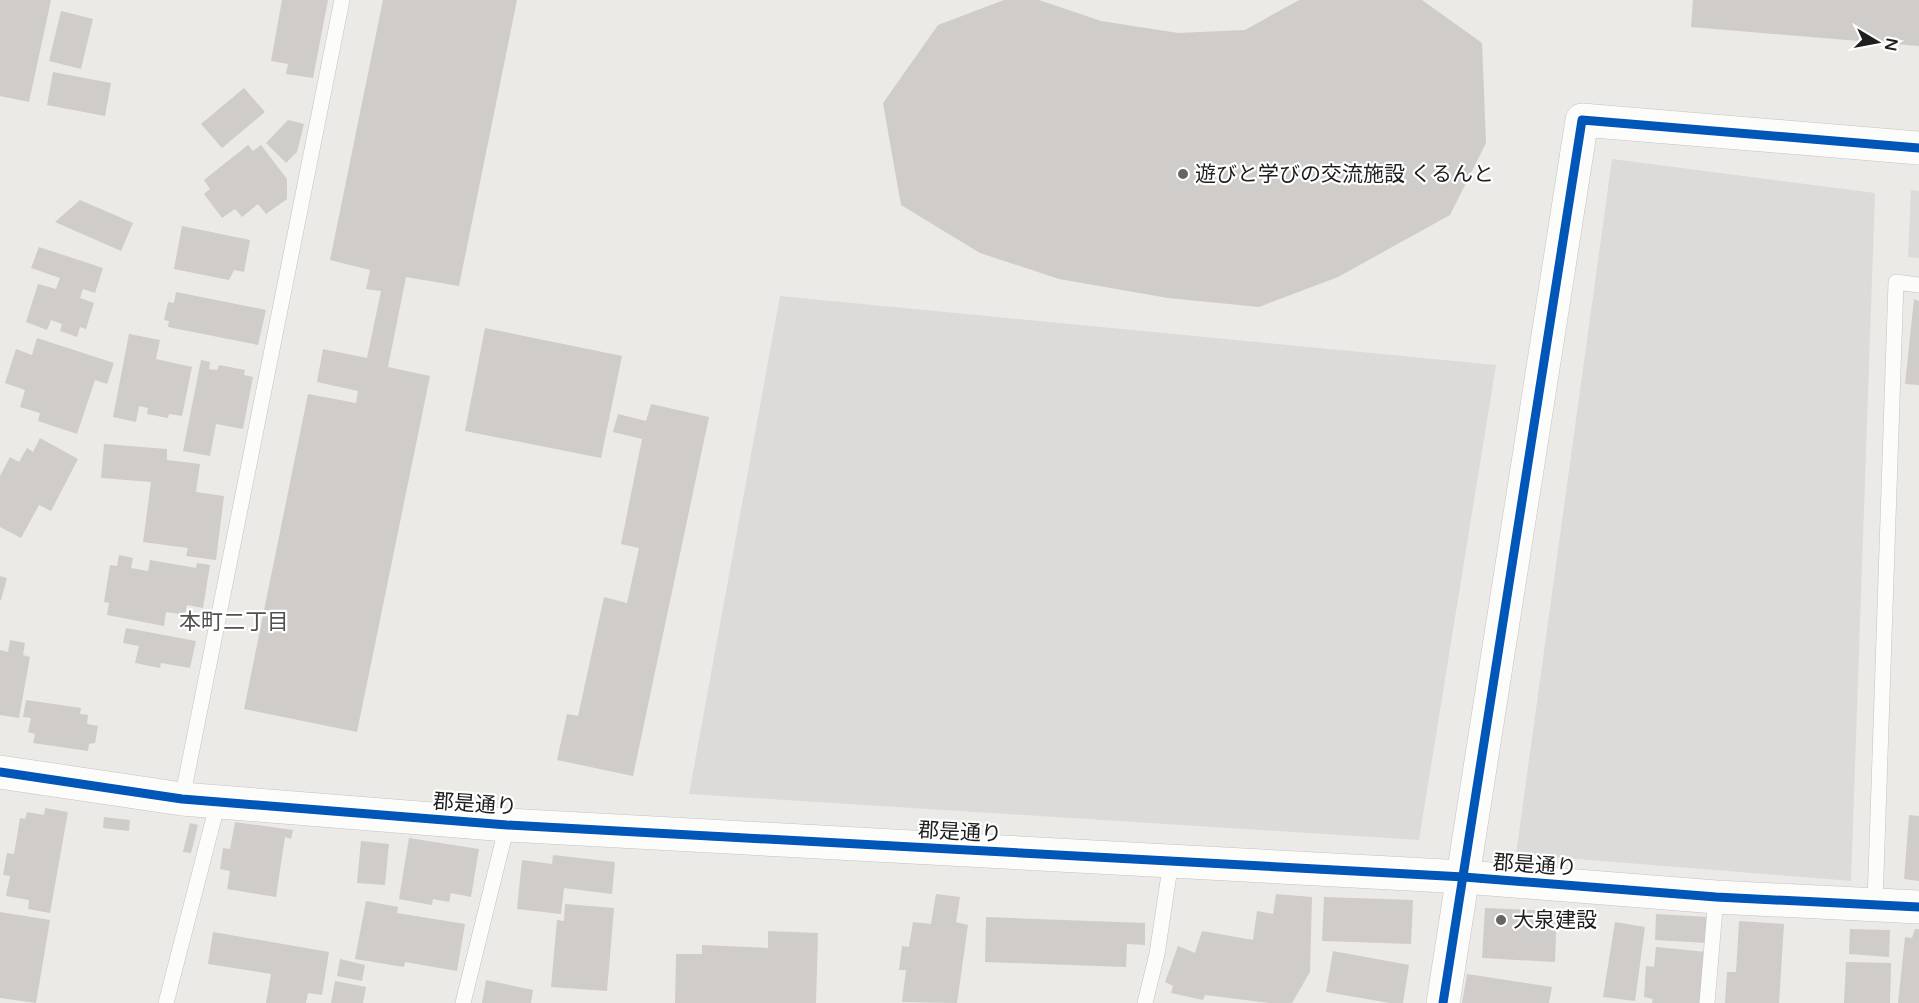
<svg xmlns="http://www.w3.org/2000/svg" width="1919" height="1003" font-family="'Varela Round','Noto Sans JP',sans-serif">
<rect width="100%" height="100%" fill="#eceae6"/>
<g fill="#dcdbda">
<path d="M 1612,159 L 1875,193 L 1851,881 L 1516,854 Z"/>
<path d="M 1911,190 L 1919,191 L 1919,258 L 1908,257 Z"/>
<path d="M 780,296 L 1496,365 L 1419,840 L 689,794 Z"/>
</g>
<g fill="#cfccc9">
<path d="M 0,0 L 51,0 L 29,102 L 0,96 Z"/>
<path d="M 282,0 L 328,0 L 313,78 L 286,74 L 288,64 L 271,61 Z"/>
<path d="M 383,0 L 517,0 L 459,286 L 406,277 L 388,367 L 430,376 L 357,732 L 244,709 L 308,394 L 356,403 L 358,391 L 317,382 L 323,349 L 367,358 L 381,291 L 366,289 L 370,270 L 330,260 Z"/>
<path d="M 1004,0 L 1039,0 L 1101,21 L 1178,33 L 1245,30 L 1299,0 L 1422,0 L 1482,43 L 1486,143 L 1450,215 L 1338,277 L 1259,307 L 1168,298 L 1059,279 L 980,253 L 901,205 L 883,103 L 938,25 Z"/>
<path d="M 1693,0 L 1919,0 L 1919,46 L 1691,27 Z"/>
<path d="M 61,11 L 93,19 L 81,69 L 49,61 Z"/>
<path d="M 53,72 L 111,83 L 105,116 L 47,105 Z"/>
<path d="M 244,88 L 265,112 L 222,148 L 201,124 Z"/>
<path d="M 288,120 L 304,124 L 297,152 L 286,163 L 266,143 Z"/>
<path d="M 248,145 L 253,151 L 261,145 L 287,179 L 287,199 L 266,214 L 258,204 L 242,217 L 235,209 L 222,218 L 204,194 L 210,189 L 204,180 Z"/>
<path d="M 80,200 L 133,223 L 121,251 L 55,222 Z"/>
<path d="M 182,226 L 250,240 L 244,272 L 234,270 L 229,280 L 174,269 Z"/>
<path d="M 39,247 L 103,268 L 95,293 L 83,289 L 80,298 L 94,303 L 86,329 L 80,327 L 77,337 L 60,331 L 62,324 L 51,320 L 47,330 L 26,322 L 38,284 L 56,289 L 60,278 L 31,268 Z"/>
<path d="M 176,292 L 266,310 L 258,345 L 168,327 L 169,321 L 164,320 L 168,302 L 174,303 Z"/>
<path d="M 1914,299 L 1919,301 L 1919,385 L 1905,384 Z"/>
<path d="M 485,328 L 622,356 L 601,458 L 465,431 Z"/>
<path d="M 129,334 L 160,340 L 156,359 L 192,367 L 182,416 L 169,414 L 168,418 L 147,414 L 148,408 L 139,406 L 136,422 L 113,417 Z"/>
<path d="M 37,338 L 114,363 L 107,384 L 95,380 L 77,434 L 38,421 L 40,413 L 20,407 L 25,390 L 5,383 L 16,349 L 32,355 Z"/>
<path d="M 201,360 L 210,362 L 209,369 L 217,370 L 219,365 L 245,370 L 244,375 L 253,377 L 243,429 L 216,424 L 210,456 L 183,451 Z"/>
<path d="M 651,404 L 709,417 L 633,776 L 557,760 L 567,714 L 578,716 L 604,597 L 627,603 L 639,548 L 621,544 L 642,439 L 613,432 L 618,414 L 646,421 Z"/>
<path d="M 40,438 L 78,459 L 51,511 L 39,505 L 21,538 L 0,527 L 0,476 L 10,457 L 19,462 L 27,448 L 33,452 Z"/>
<path d="M 104,444 L 167,449 L 167,460 L 200,464 L 196,492 L 224,496 L 216,560 L 186,556 L 188,548 L 143,542 L 151,482 L 101,478 Z"/>
<path d="M 119,555 L 133,558 L 131,568 L 148,571 L 150,560 L 196,568 L 197,563 L 210,565 L 203,608 L 187,605 L 185,615 L 166,612 L 164,626 L 107,615 L 109,603 L 104,602 L 110,565 L 117,566 Z"/>
<path d="M 0,576 L 7,578 L 1,600 L 0,600 Z"/>
<path d="M 126,628 L 196,641 L 190,668 L 161,663 L 160,668 L 135,663 L 139,646 L 123,643 Z"/>
<path d="M 10,640 L 25,643 L 23,655 L 30,657 L 19,718 L 0,715 L 0,650 L 8,652 Z"/>
<path d="M 26,700 L 81,708 L 80,714 L 88,715 L 87,724 L 98,726 L 95,743 L 89,744 L 88,751 L 33,743 L 35,734 L 28,732 L 31,718 L 23,717 Z"/>
<path d="M 45,808 L 68,812 L 50,913 L 28,909 L 29,900 L 6,896 L 10,876 L 3,875 L 7,853 L 14,854 L 20,818 L 25,819 L 27,812 L 44,815 Z"/>
<path d="M 1909,815 L 1919,816 L 1919,881 L 1904,879 Z"/>
<path d="M 104,817 L 130,820 L 129,831 L 103,828 Z"/>
<path d="M 235,822 L 293,830 L 291,839 L 285,837 L 276,897 L 227,889 L 230,871 L 220,869 L 223,848 L 230,849 Z"/>
<path d="M 190,823 L 198,825 L 191,853 L 183,852 Z"/>
<path d="M 409,838 L 479,849 L 471,897 L 451,893 L 449,902 L 433,899 L 432,905 L 399,899 Z"/>
<path d="M 361,841 L 389,844 L 385,885 L 357,883 Z"/>
<path d="M 553,855 L 615,862 L 612,894 L 564,888 L 561,914 L 517,909 L 522,860 L 552,864 Z"/>
<path d="M 936,894 L 960,897 L 956,922 L 968,925 L 957,1003 L 902,1002 L 906,970 L 899,970 L 902,946 L 909,947 L 913,922 L 931,924 Z"/>
<path d="M 1276,894 L 1312,897 L 1310,972 L 1292,1003 L 1269,1003 L 1205,995 L 1203,1000 L 1171,993 L 1173,986 L 1165,982 L 1178,946 L 1195,953 L 1202,931 L 1253,940 L 1257,911 L 1273,914 Z"/>
<path d="M 1324,897 L 1413,900 L 1411,944 L 1322,941 Z"/>
<path d="M 366,901 L 398,907 L 397,913 L 465,924 L 457,971 L 405,962 L 404,967 L 355,959 Z"/>
<path d="M 565,904 L 614,908 L 607,991 L 551,987 L 557,920 L 564,921 Z"/>
<path d="M 1485,908 L 1557,911 L 1555,962 L 1482,958 Z"/>
<path d="M 0,912 L 50,920 L 36,1003 L 0,998 Z"/>
<path d="M 1656,914 L 1709,917 L 1707,943 L 1655,940 Z"/>
<path d="M 986,917 L 1145,923 L 1145,945 L 1127,944 L 1126,967 L 985,962 Z"/>
<path d="M 1739,921 L 1784,924 L 1779,1003 L 1725,1003 L 1727,972 L 1736,972 Z"/>
<path d="M 1615,922 L 1645,927 L 1635,1001 L 1603,997 Z"/>
<path d="M 1850,929 L 1890,930 L 1889,957 L 1849,954 Z"/>
<path d="M 1915,929 L 1919,929 L 1919,1003 L 1898,1003 L 1905,937 L 1912,938 Z"/>
<path d="M 768,931 L 818,933 L 816,1003 L 675,1003 L 676,954 L 702,954 L 702,945 L 768,948 Z"/>
<path d="M 213,932 L 329,952 L 322,995 L 308,993 L 306,1003 L 266,1003 L 271,974 L 208,964 Z"/>
<path d="M 1656,947 L 1706,952 L 1702,1003 L 1652,1003 L 1653,999 L 1644,997 L 1646,966 L 1654,967 Z"/>
<path d="M 1333,951 L 1409,965 L 1403,1003 L 1390,1003 L 1326,992 Z"/>
<path d="M 340,959 L 365,965 L 362,981 L 337,976 Z"/>
<path d="M 1846,962 L 1891,963 L 1890,1003 L 1844,1003 Z"/>
<path d="M 1467,974 L 1552,987 L 1549,1003 L 1462,1003 Z"/>
<path d="M 486,980 L 533,990 L 531,1003 L 482,1003 Z"/>
<path d="M 335,981 L 366,987 L 363,1003 L 331,1003 Z"/>
</g>
<g fill="none" stroke-linecap="round" stroke-linejoin="round">
<g stroke="#c3c2c1" stroke-width="16">
<g id="service">
<path d="M 182,799 L 342,0"/>
<path d="M 1875,904 L 1896,282 L 1919,285"/>
<path d="M 166,1003 L 218,802"/>
<path d="M 463,1003 L 507,825"/>
<path d="M 1145,1003 L 1157,954 L 1171,861"/>
<path d="M 1707,1003 L 1716,897"/>
</g>
</g>
<g stroke="#c3c2c1" stroke-width="34">
<g id="tertiary">
<path d="M 0,772 L 182,799 L 507,825 L 1464,877 L 1716,897 L 1919,907"/>
<path d="M 1443,1003 L 1582,120 L 1919,148"/>
</g>
</g>
<use href="#service" stroke="#fcfcfb" stroke-width="15"/>
<use href="#tertiary" stroke="#fcfcfb" stroke-width="33"/>
<g stroke="#fff" stroke-width="13">
<g id="cycleway">
<path d="M 0,772 L 182,799 L 507,825 L 1464,877 L 1716,897 L 1919,907"/>
<path d="M 1443,1003 L 1582,120 L 1919,148"/>
</g>
</g>
<use href="#cycleway" stroke="#0057b8" stroke-width="9"/>
</g>
<g fill="#666564" stroke="#fff" stroke-width="2">
<circle cx="1183" cy="174" r="6"/>
<circle cx="1501" cy="920" r="6"/>
</g>
<g text-anchor="middle" stroke-width="4.5" stroke-linejoin="round" paint-order="stroke">
<g font-size="21" fill="#1e1e1e" stroke="#fff" text-anchor="start">
<text x="1195" y="181">遊びと学びの交流施設 くるんと</text>
<text x="1513" y="927">大泉建設</text>
</g>
<g font-size="21" fill="#1e1e1e" stroke="#fff">
<text transform="translate(475 804) rotate(4)" y="7">郡是通り</text>
<text transform="translate(960 832) rotate(3)" y="7">郡是通り</text>
<text transform="translate(1535 865) rotate(4)" y="7">郡是通り</text>
</g>
<g font-size="22" fill="#515151" stroke="#fff">
<text x="234" y="629">本町二丁目</text>
</g>
</g>
<g transform="translate(1877 42) rotate(100)" stroke="#ffffff" stroke-width="4.5" paint-order="stroke">
<path d="M0-4.5L10 22L0 15L-10 22Z" fill="#1e1e1e"/>
<text y="-9" font-size="16" font-weight="bold" text-anchor="middle" fill="#1e1e1e">N</text>
</g>
</svg>
